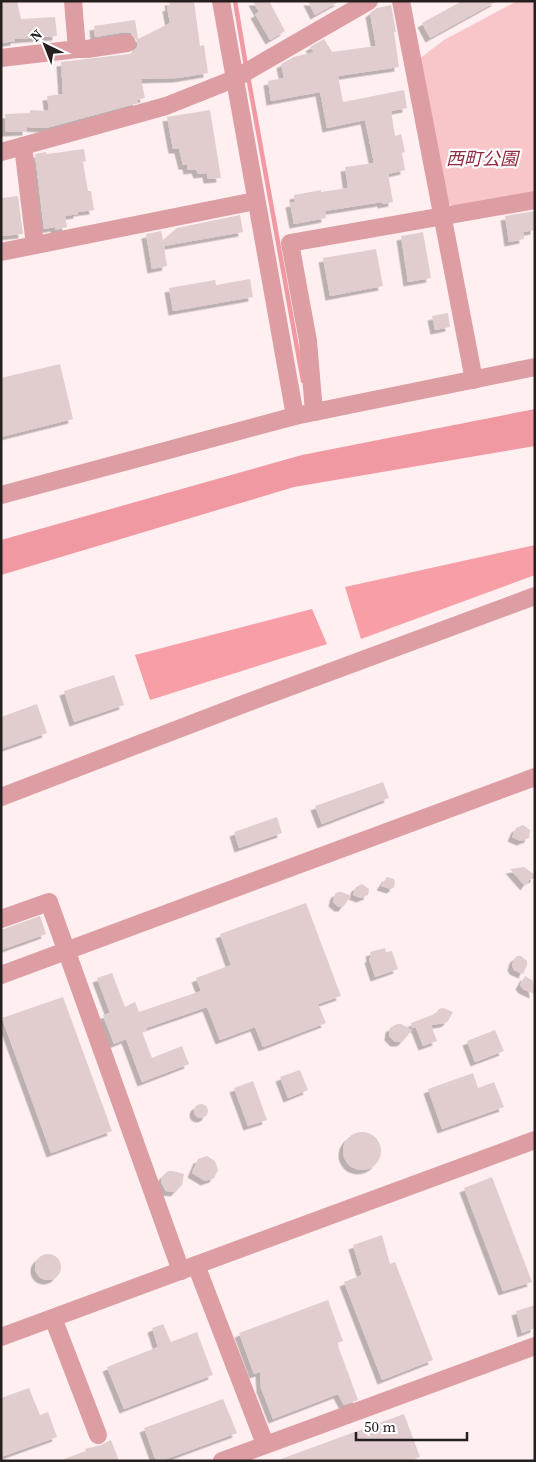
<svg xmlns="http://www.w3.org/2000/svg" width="536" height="1462" font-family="'Source Serif 4','Noto Sans JP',serif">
<defs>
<filter id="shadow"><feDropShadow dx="-4.5" dy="4.5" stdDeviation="0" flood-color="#0004"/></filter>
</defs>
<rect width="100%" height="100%" fill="#ffeff0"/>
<path fill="#f8c5c9" d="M 517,1 L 535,1 L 535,192 L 453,207 L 447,201 L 419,59 L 444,40 Z"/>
<g fill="#f79ea7">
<path d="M 535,545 L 535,575 L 361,639 L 345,587 Z"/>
<path d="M 312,609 L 327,644 L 150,700 L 135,655 Z"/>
</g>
<path fill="#f199a2" d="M 535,409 L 535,446 L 294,487 L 1,575 L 1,540 L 302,455 Z"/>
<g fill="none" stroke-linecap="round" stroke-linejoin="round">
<g stroke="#f199a2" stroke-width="4.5">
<path d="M 235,1 L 246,66"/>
<path d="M 248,76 L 303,381"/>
</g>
</g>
<g fill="#e1cdce" filter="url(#shadow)">
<path d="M 1,1 L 17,1 L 21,19 L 55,17 L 57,36 L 15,39 L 15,41 L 1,43 Z"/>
<path d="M 169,1 L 194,1 L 200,46 L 204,45 L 208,73 L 178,78 L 141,79 L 145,98 L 137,100 L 138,103 L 46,128 L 27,127 L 27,131 L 6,132 L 5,114 L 30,113 L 30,110 L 49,111 L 47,96 L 63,94 L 61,62 L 129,54 L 133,52 L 137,47 L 137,41 L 131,33 L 125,32 L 95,37 L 94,26 L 135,20 L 138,39 L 170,23 L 167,7 L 170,6 Z"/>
<path d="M 253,1 L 269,1 L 285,31 L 270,40 L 255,14 L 259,12 Z"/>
<path d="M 308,1 L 340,1 L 315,15 Z"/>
<path d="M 462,1 L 497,1 L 430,38 L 422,23 Z"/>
<path d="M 391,5 L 396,32 L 394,32 L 399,67 L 338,76 L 343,102 L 404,90 L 407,108 L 391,111 L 395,136 L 401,134 L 405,152 L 402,153 L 405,170 L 388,174 L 393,202 L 382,204 L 382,202 L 325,211 L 326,218 L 294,224 L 290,203 L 295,202 L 294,195 L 321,190 L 321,192 L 348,188 L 345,167 L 374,163 L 365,120 L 327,128 L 320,92 L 271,101 L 268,81 L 284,78 L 281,64 L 294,57 L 314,52 L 310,47 L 324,39 L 332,52 L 376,46 L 370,13 L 377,8 Z"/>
<path d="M 210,110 L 221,178 L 208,179 L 207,173 L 198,174 L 196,169 L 188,170 L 187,165 L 183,165 L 179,149 L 173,149 L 167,117 Z"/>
<path d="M 84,149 L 86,161 L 83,162 L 88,191 L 91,191 L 94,210 L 78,212 L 78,214 L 65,216 L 67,227 L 55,230 L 55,227 L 44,229 L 35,154 L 46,152 L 47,154 Z"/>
<path d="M 18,196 L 23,234 L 1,236 L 1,198 Z"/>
<path d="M 535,211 L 535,230 L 523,232 L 524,239 L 509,242 L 505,216 Z"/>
<path d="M 240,215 L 243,232 L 164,246 L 167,266 L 152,269 L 146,234 L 161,231 L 163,240 L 177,228 Z"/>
<path d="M 423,232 L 431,278 L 408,282 L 401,236 Z"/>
<path d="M 376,249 L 383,286 L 330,296 L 323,258 Z"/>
<path d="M 250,279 L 253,297 L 173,311 L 169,288 L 215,280 L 216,285 Z"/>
<path d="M 448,313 L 450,327 L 435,330 L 432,316 Z"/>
<path d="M 60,364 L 73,419 L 1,437 L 1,378 Z"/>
<path d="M 114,675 L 124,705 L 74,722 L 64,691 Z"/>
<path d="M 37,704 L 47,733 L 1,749 L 1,717 Z"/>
<path d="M 383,782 L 389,798 L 322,824 L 315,806 Z"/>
<path d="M 277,817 L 282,833 L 239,848 L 234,832 Z"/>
<path d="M 523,825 L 530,830 L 529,838 L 521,841 L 512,837 L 516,828 Z"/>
<path d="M 524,867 L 535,875 L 535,878 L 529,880 L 525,886 L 510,869 Z"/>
<path d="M 387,877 L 394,879 L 395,881 L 394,887 L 391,889 L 381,886 Z"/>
<path d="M 362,884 L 369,889 L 368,895 L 361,898 L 353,895 L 356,887 Z"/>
<path d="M 338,892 L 342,892 L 351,896 L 343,907 L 339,907 L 333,902 L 335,894 Z"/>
<path d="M 306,903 L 341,996 L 318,1004 L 326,1023 L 263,1047 L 255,1027 L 220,1040 L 207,1007 L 146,1028 L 147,1031 L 142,1032 L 152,1058 L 182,1046 L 189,1064 L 142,1082 L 126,1039 L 114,1044 L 103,1015 L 110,1013 L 97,978 L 112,973 L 125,1007 L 135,1002 L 139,1012 L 201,991 L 196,978 L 231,965 L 220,934 Z"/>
<path d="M 40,916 L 46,934 L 1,950 L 1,930 Z"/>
<path d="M 385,948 L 386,952 L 392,951 L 398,969 L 375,977 L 369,959 L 371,957 L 370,952 Z"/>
<path d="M 517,956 L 521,956 L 527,961 L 527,965 L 523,974 L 514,970 L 512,966 L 514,959 Z"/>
<path d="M 525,976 L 532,980 L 533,982 L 534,994 L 523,989 L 520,985 Z"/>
<path d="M 63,997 L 112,1131 L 51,1153 L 2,1018 Z"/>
<path d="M 443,1008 L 453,1012 L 448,1021 L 445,1023 L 431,1025 L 437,1041 L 423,1046 L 416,1028 L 412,1028 L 411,1023 L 435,1014 L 439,1009 Z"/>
<path d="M 397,1024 L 401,1024 L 412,1030 L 403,1041 L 400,1042 L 395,1042 L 389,1036 L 390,1028 Z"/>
<path d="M 495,1030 L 504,1051 L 475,1062 L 467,1041 Z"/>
<path d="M 300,1070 L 308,1090 L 288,1098 L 280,1077 Z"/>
<path d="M 473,1073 L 478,1088 L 494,1082 L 504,1107 L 442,1129 L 428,1089 Z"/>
<path d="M 253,1081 L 267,1120 L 248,1126 L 234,1088 Z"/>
<circle cx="201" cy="1111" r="7"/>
<circle cx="362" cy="1151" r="19"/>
<path d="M 207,1156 L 215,1161 L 218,1170 L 214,1178 L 205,1181 L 192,1173 L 198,1159 Z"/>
<path d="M 168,1171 L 173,1171 L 184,1174 L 182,1185 L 175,1192 L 166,1191 L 161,1182 L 161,1178 Z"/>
<path d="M 492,1177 L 532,1282 L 503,1291 L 464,1188 Z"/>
<path d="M 382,1235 L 390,1264 L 395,1262 L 433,1360 L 382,1380 L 344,1282 L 362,1275 L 353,1245 Z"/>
<circle cx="48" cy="1267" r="13"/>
<path d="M 328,1300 L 343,1341 L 337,1343 L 358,1400 L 344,1405 L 338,1394 L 273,1419 L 261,1388 L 260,1372 L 254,1374 L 239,1333 Z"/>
<path d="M 535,1305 L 535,1328 L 522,1333 L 516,1311 Z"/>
<path d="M 163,1324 L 171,1342 L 197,1332 L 213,1375 L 124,1409 L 107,1367 L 158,1347 L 152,1328 Z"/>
<path d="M 29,1388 L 40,1415 L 48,1412 L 57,1437 L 1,1457 L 1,1398 Z"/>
<path d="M 223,1399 L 237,1433 L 161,1461 L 156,1461 L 144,1428 Z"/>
<path d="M 404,1414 L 420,1457 L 410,1461 L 281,1461 L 281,1459 Z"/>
<path d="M 111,1440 L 119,1461 L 64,1461 L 64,1459 L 86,1451 L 85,1449 L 101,1445 Z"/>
</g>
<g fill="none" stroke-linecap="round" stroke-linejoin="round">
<g stroke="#dc9da3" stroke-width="18">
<path d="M 221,1 L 295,416"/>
<path d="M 401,1 L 474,380"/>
<path d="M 77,49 L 87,49 L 127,43"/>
<path d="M 1,58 L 77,49 L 73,1"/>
<path d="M 23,146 L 35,245"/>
<path d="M 1,152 L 166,106 L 234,79 L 369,1"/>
<path d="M 1,252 L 255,201"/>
<path d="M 314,412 L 308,341 L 290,243 L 535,200"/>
<path d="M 1,495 L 295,416 L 535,367"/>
<path d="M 1,797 L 241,705 L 535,596"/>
<path d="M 1,919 L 49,902 L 181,1271"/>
<path d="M 1,975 L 535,777"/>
<path d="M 196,1265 L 265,1444"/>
<path d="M 53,1318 L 98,1435"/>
<path d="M 1,1337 L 535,1140"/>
<path d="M 222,1461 L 535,1346"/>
</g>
</g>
<g text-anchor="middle" stroke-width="4.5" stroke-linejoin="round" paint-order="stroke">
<g font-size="18" font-style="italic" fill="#912b3f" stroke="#fff">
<text x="482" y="165">西町公園</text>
</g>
</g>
<rect width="536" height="1462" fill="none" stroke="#261f1f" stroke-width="5"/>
<g transform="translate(45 45) rotate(317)" stroke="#ffffff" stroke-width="4" paint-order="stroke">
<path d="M0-4L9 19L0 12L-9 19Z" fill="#261f1f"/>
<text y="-8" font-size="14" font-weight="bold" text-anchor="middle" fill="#261f1f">N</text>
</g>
<path d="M356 1432v8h111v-8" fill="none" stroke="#261f1f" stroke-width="2.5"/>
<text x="364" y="1432" font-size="15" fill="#261f1f" stroke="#ffffff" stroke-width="4" paint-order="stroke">50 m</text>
</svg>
